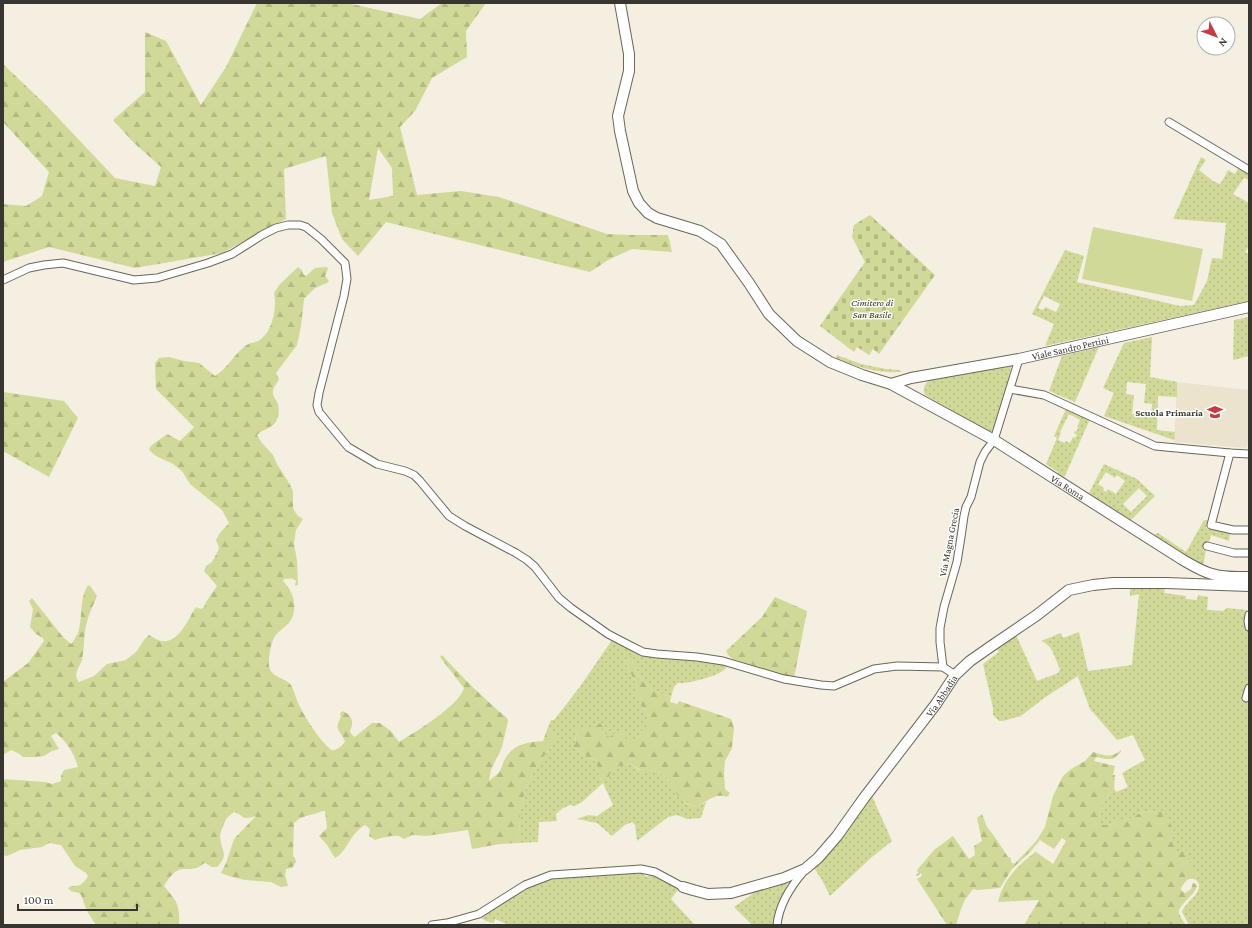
<svg xmlns="http://www.w3.org/2000/svg" width="1252" height="928" font-family="'Crimson Pro',serif">
<defs>
<pattern id="grass-dots" width="8" height="8" patternUnits="userSpaceOnUse"><rect width="8" height="8" fill="#d0d997"/><path d="M2 2h.1M6 6h.1" fill="none" stroke="#b3bb83" stroke-width="1.8" stroke-linecap="round"/></pattern>
<pattern id="forest-firs" width="22" height="20" patternUnits="userSpaceOnUse"><rect width="22" height="20" fill="#d0d997"/><path d="M5 1l3.5 6h-7zM16 11l3.5 6h-7z" fill="#b3bb83"/></pattern>
<pattern id="cemetery-stones" width="16" height="16" patternUnits="userSpaceOnUse"><rect width="16" height="16" fill="#d0d997"/><path d="M2 7V4a2 2 0 0 1 4 0v3zM10 15v-3a2 2 0 0 1 4 0v3z" fill="#b3bb83"/></pattern>
</defs>
<rect width="100%" height="100%" fill="#f5efe1"/>
<path fill="#ece3cf" d="M1177,382L1249,390V442L1246,448L1174,442Z"/>
<g fill="url(#grass-dots)" fill-rule="evenodd">
<path d="M1201,157L1206,160L1199,170L1213,181L1220,184L1224,178L1228,170L1235,174L1239,167L1249,173V180L1244,178L1233,194L1249,203V246L1245,252L1249,254V301L1045,346L1054,324L1032,314L1065,250L1084,256L1077,282L1180,306L1194,305L1207,281L1212,258L1222,259L1226,223L1173,219ZM1044,296L1060,304L1056,312L1045,307L1043,310L1038,308Z"/>
<path d="M1249,317V356L1233,360L1234,320Z"/>
<path d="M1152,337L1150,377L1177,382V397L1158,396L1157,430L1175,432L1174,440L1104,416L1114,393L1103,388L1124,343ZM1127,382L1146,384L1144,403L1152,404L1151,416L1132,414L1134,395L1126,394Z"/>
<path d="M1099,347L1075,402L1049,391L1062,356Z"/>
<path d="M837,355L861,364L886,369L899,370L902,372C875,373 860,368 836,358Z"/>
<path d="M1012,362L1007,385L993,434L925,395C922,388 925,384 930,379Z"/>
<path d="M1066,409L1090,419L1064,478L1057,474L1058,472L1046,464L1057,438L1054,436ZM1069,414L1080,420L1077,427H1078L1077,431H1075L1074,433L1077,435L1075,438L1073,437L1070,443L1066,441L1065,443L1058,440L1061,433L1060,432Z"/>
<path d="M1104,464L1137,479L1155,496L1131,520L1089,493ZM1106,472L1115,478L1117,475L1125,481L1116,494L1108,489L1106,492L1103,490L1104,488L1098,484ZM1139,488L1147,496L1131,512L1123,504Z"/>
<path d="M1204,520H1208L1206,528L1218,531L1230,533L1229,541L1211,535L1209,542H1206L1205,548L1206,550L1203,566L1196,564L1154,537L1155,534L1158,533L1186,552Z"/>
<path d="M1130,586L1165,588L1164,593L1186,596V599L1197,600L1198,595L1208,597L1207,610L1223,611L1227,608L1247,610L1249,619V925H1189L1182,912C1186,901 1200,896 1199,884L1196,880L1198,875L1195,871L1186,867L1184,849L1178,854L1169,836L1172,831L1167,819L1157,812L1151,811L1138,814L1133,818L1124,821H1117L1110,825L1097,826L1103,803L1114,788L1116,792L1128,787L1122,773L1145,760L1133,735L1117,740L1090,709L1078,677L1081,674L1044,698L1021,716L1003,721H999L993,715V708L983,664L999,652L996,648L1016,635L1037,681L1058,673L1060,669C1055,659 1053,645 1041,641L1061,633L1063,638L1079,632L1088,671L1132,665L1139,594L1130,596Z"/>
<path d="M612,640L638,653L656,657L728,665C726,668 724,670 721,672C713,677 688,684 678,683L674,687L671,697C665,695 658,693 653,690C646,686 634,669 632,661L628,659L625,662L636,684V695L643,708L648,714C648,720 641,736 635,740C633,741 631,741 628,742L625,738L611,737H610L603,733L602,730L590,731L586,728L577,732L575,740L576,742L575,748C582,752 586,759 595,760L601,781L608,779L612,767L615,766L631,764L639,770H654L661,773L673,785L677,795L686,803L695,807L706,802L701,818L687,819L677,815L668,817L637,841L635,825L632,822L625,825L612,836L597,823L577,819L588,815L597,816L613,805L603,783L582,802L574,806L570,805L563,808L556,814L557,821L539,822L538,842L518,843L521,810L525,790L537,765L553,745L555,735L548,727L551,720H554L579,688Z"/>
<path d="M871,794L892,841L872,857L830,896L822,880L814,868L824,859Z"/>
<path d="M642,871L643,874L647,877L652,874L677,887L678,890L671,899L695,925H509L495,919L494,923L486,921L481,918L482,916L468,921L428,925L459,921L546,877Z"/>
<path d="M780,883H786L787,885L776,909L773,925H752L734,907L755,892Z"/>
</g>
<g fill="url(#forest-firs)" fill-rule="evenodd">
<path d="M257,3H347L420,19L442,3H486L466,31L467,57L432,78L415,111L400,127L417,195L461,191L499,197L607,234L631,235H668L672,252L632,249L608,260L590,272L386,222L358,256L342,239L332,213L326,156L284,169L286,219L222,253L135,268L49,247L3,262V204L26,206L42,196L49,172L3,122V64L45,104L115,178L155,186L161,167L134,143L113,120L145,92V32L166,41L201,105L226,67ZM378,148L392,168L393,196L369,200Z"/>
<path d="M298,267L302,270L303,274L306,276L315,268L327,267L328,269L325,276L329,281L327,283L315,288L304,299L301,326L297,345L276,373L279,379C277,384 272,388 273,393C273,397 276,399 277,402C280,408 279,417 275,423C270,429 263,429 257,435L262,443L273,455L277,464L289,483L293,491V507L295,512L298,516L303,519L296,530L294,543L297,561L298,585L295,586L296,581C292,577 288,579 284,579L283,581C294,592 299,609 289,623C284,628 277,632 274,638C271,643 268,660 269,665C270,678 285,677 291,685C294,691 296,699 299,705C307,721 318,738 331,750C336,751 343,746 345,741C339,729 334,730 341,717L340,714L342,711C348,713 353,717 352,725C352,727 350,729 350,732L354,737L356,736L372,723H380L391,731L399,742C415,732 459,706 464,688L440,657L442,655C462,677 483,698 507,718L508,721L502,747L491,770L489,781C492,778 498,774 500,771C502,767 503,762 505,759C513,744 528,742 543,741L548,727L555,735L553,745L537,765L525,790L521,810L518,843L500,844L472,849L468,830L426,836L412,835L404,839C402,838 400,836 398,836C393,835 380,838 375,840L369,836L370,829L365,825C350,833 348,851 335,858L327,845L319,836L327,828L325,811H323C313,815 302,815 294,823L293,856L295,858L296,862L292,868L286,869L285,875L288,886L281,887L271,882L245,880L232,877L221,873L226,863L234,839L256,816C239,821 247,816 234,812C232,814 228,816 227,818C224,822 220,833 220,837C221,851 230,854 217,867H212L205,863C202,864 200,867 196,868C192,869 188,869 183,869C175,869 168,879 164,886C177,902 180,904 179,925H96L87,911L81,895L79,893L71,891L68,888C77,883 80,890 88,876L86,873L75,866L61,845L49,843L42,847L20,850L7,856L3,855V779L45,782L52,784L61,781V776L64,770L78,767C74,753 67,742 56,733L51,736L59,749L52,751L44,756L33,757H23L18,753L11,750L3,755V682L28,663L44,641L43,638L36,634L30,627L33,609L29,601L32,598L63,637L71,644C74,641 76,636 78,633C83,618 79,599 88,585L91,587L97,596C94,604 89,613 87,622C83,634 85,647 82,659C80,668 72,673 79,682L94,676L107,664L126,660L137,651L144,640L149,635C153,637 157,640 161,641C179,644 188,619 196,607L201,609L204,607L206,602L217,586L204,571L206,566L212,562L218,551L219,548L216,540L220,533L229,523L222,510L190,484L182,471L173,464L156,456L149,450C151,443 162,439 167,434L180,441L194,427L156,389L155,363L159,358L169,357L184,361L199,363L215,376C227,369 233,356 244,347C248,343 253,343 258,341C273,333 277,307 274,293L280,284Z"/>
<path d="M3,392L64,401L78,418L49,477L3,451Z"/>
<path d="M775,597L807,611L794,678L733,659L729,656L726,651L762,617Z"/>
<path d="M631,656L634,659L632,661C634,669 646,686 653,690C658,693 665,695 671,697L670,702L677,704L679,701L731,719L734,728L732,748L725,761L724,773L725,789L730,793L727,797C714,792 706,803 695,807L682,800L677,795L673,785L661,773L654,770L645,773L631,764L614,767L611,771L608,779L606,781H601L595,760L588,758L573,746L576,742L575,740L577,732L572,733L571,730L585,726L590,731L600,723L603,727L602,730L603,733L610,737L618,731L621,730L628,742C631,741 633,741 635,740C641,736 648,720 648,714L643,708L636,695V684L625,662Z"/>
<path d="M1121,750V752L1113,759H1106L1096,757L1094,761L1115,766L1113,775H1115L1114,788L1103,803L1098,825H1110L1117,821H1124L1133,818L1138,814L1151,811L1165,812L1173,829L1169,836L1178,853L1185,848L1192,860L1187,867L1194,869L1198,875L1196,880C1188,876 1185,882 1181,888V890L1185,893L1191,889L1193,883L1196,884L1197,886C1195,895 1178,905 1179,913C1180,917 1184,922 1186,925H1024L1039,900L998,902C1004,878 1017,867 1035,852L1037,851L1036,852L1053,864L1066,841L1062,838L1054,849L1040,840L1031,851L1012,869L1000,888L977,890L973,889L964,901V902L961,909L956,925H947L917,879L922,876L921,873L917,876L916,875L919,873L917,870L934,850L953,836L969,859L975,855L974,846L982,841L977,818L982,814L987,827L992,833L1008,857L1011,858V862L1014,864L1026,852L1037,840L1045,827L1053,796L1063,776L1071,769L1085,761L1093,752C1103,755 1112,759 1121,750Z"/>
</g>
<path fill="url(#cemetery-stones)" d="M870,215L935,275L879,354L873,349L869,355L857,347L854,352L820,326L865,262L852,237L854,225Z"/>
<path fill="#d0d997" d="M1093,227L1203,249L1192,301L1082,279Z"/>
<g fill="none" stroke-linecap="round" stroke-linejoin="round">
<defs>
<g id="street">
<path d="M1169,122L1249,170"/>
<path d="M3,280L29,268L44,265L63,263L134,280L157,278L208,263L232,254L262,235L276,228L288,225H300L306,227L321,239L345,263L347,279L344,296L319,393L317,405L319,412L348,447L377,464L405,471L414,475L420,481L449,516L465,526L516,553L527,560L535,567L559,598L571,608L608,634L631,646L643,652L657,654L697,657L723,661L784,679L821,685L834,686L874,669L897,666L943,667L955,675"/>
<path d="M1010,389L1044,395L1155,446L1230,453L1249,454"/>
<path d="M1230,453L1211,525L1233,530H1249"/>
<path d="M1207,546L1234,553H1249"/>
<path d="M1249,615L1248,621L1249,627"/>
<path d="M943,667L940,642V628L944,607L957,562L961,537L964,516L966,507L971,497L980,462L985,452L994,440L1019,359"/>
<path d="M1246,698L1249,688"/>
<path d="M432,925L447,923L479,914L525,885L551,875L641,869L655,872L683,887"/>
<path d="M777,925C779,905 791,886 804,871"/>
</g>
<g id="secondary">
<path id="s1" d="M620,3L629,54V71L618,116L620,131L633,191L639,203L648,213L657,218L700,231L721,244L749,283L769,314L797,341L830,362L862,375L891,384L994,440L1183,560C1192,565 1201,571 1212,574C1224,578 1237,577 1249,577"/>
<path id="s2" d="M891,384L911,378L1019,359L1249,307"/>
<path id="s3" d="M683,887L693,890L708,894L731,893L784,878L805,869L818,858L837,836L864,798L936,704L955,675L970,661L990,647L1037,615L1069,590L1093,585L1113,583H1166L1249,586"/>
</g>
</defs>
<use href="#street" stroke="#6b665a" stroke-width="9"/>
<use href="#secondary" stroke="#6b665a" stroke-width="12"/>
<use href="#street" stroke="#fff" stroke-width="7"/>
<use href="#secondary" stroke="#fff" stroke-width="10"/>
</g>
<defs>
<symbol id="school-bare" viewBox="-9 -9 18 18"><path d="M0-5L7-2L0 1L-7-2ZM-4 1L0 2.5L4 1V4Q0 6-4 4Z" fill="#c93a42" stroke="#fff" stroke-width="2.5" paint-order="stroke"/></symbol>
</defs>
<g fill-rule="evenodd">
<use href="#school-bare" x="1204" y="401" width="22" height="22"/>
</g>
<g text-anchor="middle" dominant-baseline="central" stroke-width="3" stroke-linejoin="round" paint-order="stroke">
<g font-size="10" font-style="italic" fill="#303409" stroke="#fff">
<text x="872" y="302">Cimitero di<tspan x="872" dy="12">San Basile</tspan></text>
</g>
<g font-size="10" fill="#393631" stroke="#fff">
<text stroke="none"><textPath href="#s2" startOffset="183">Viale Sandro Pertini</textPath></text>
<text stroke="none"><textPath href="#s1" startOffset="731">Via Roma</textPath></text>
<text transform="translate(949 542) rotate(-79)">Via Magna Grecia</text>
<text stroke="none"><textPath href="#s3" startOffset="348">Via Abbadia</textPath></text>
</g>
<g font-size="10" font-weight="bold" fill="#393631" stroke="#fff" text-anchor="end">
<text x="1203" y="412">Scuola Primaria</text>
</g>
</g>
<rect width="1252" height="928" fill="none" stroke="#393631" stroke-width="8"/>
<g transform="translate(1216 36) rotate(132)"><circle r="19" fill="#ffffff" stroke="#b0afad"/>
<path d="M0-3L7 15L0 10L-7 15Z" fill="#c93a42"/>
<text y="-6" font-size="11" font-weight="bold" text-anchor="middle" fill="#393631">N</text>
</g>
<path d="M18 904v6h119v-6" fill="none" stroke="#393631" stroke-width="2"/>
<text x="24" y="904" font-size="12" fill="#393631" stroke="#ffffff" stroke-width="3" paint-order="stroke">100 m</text>
</svg>
